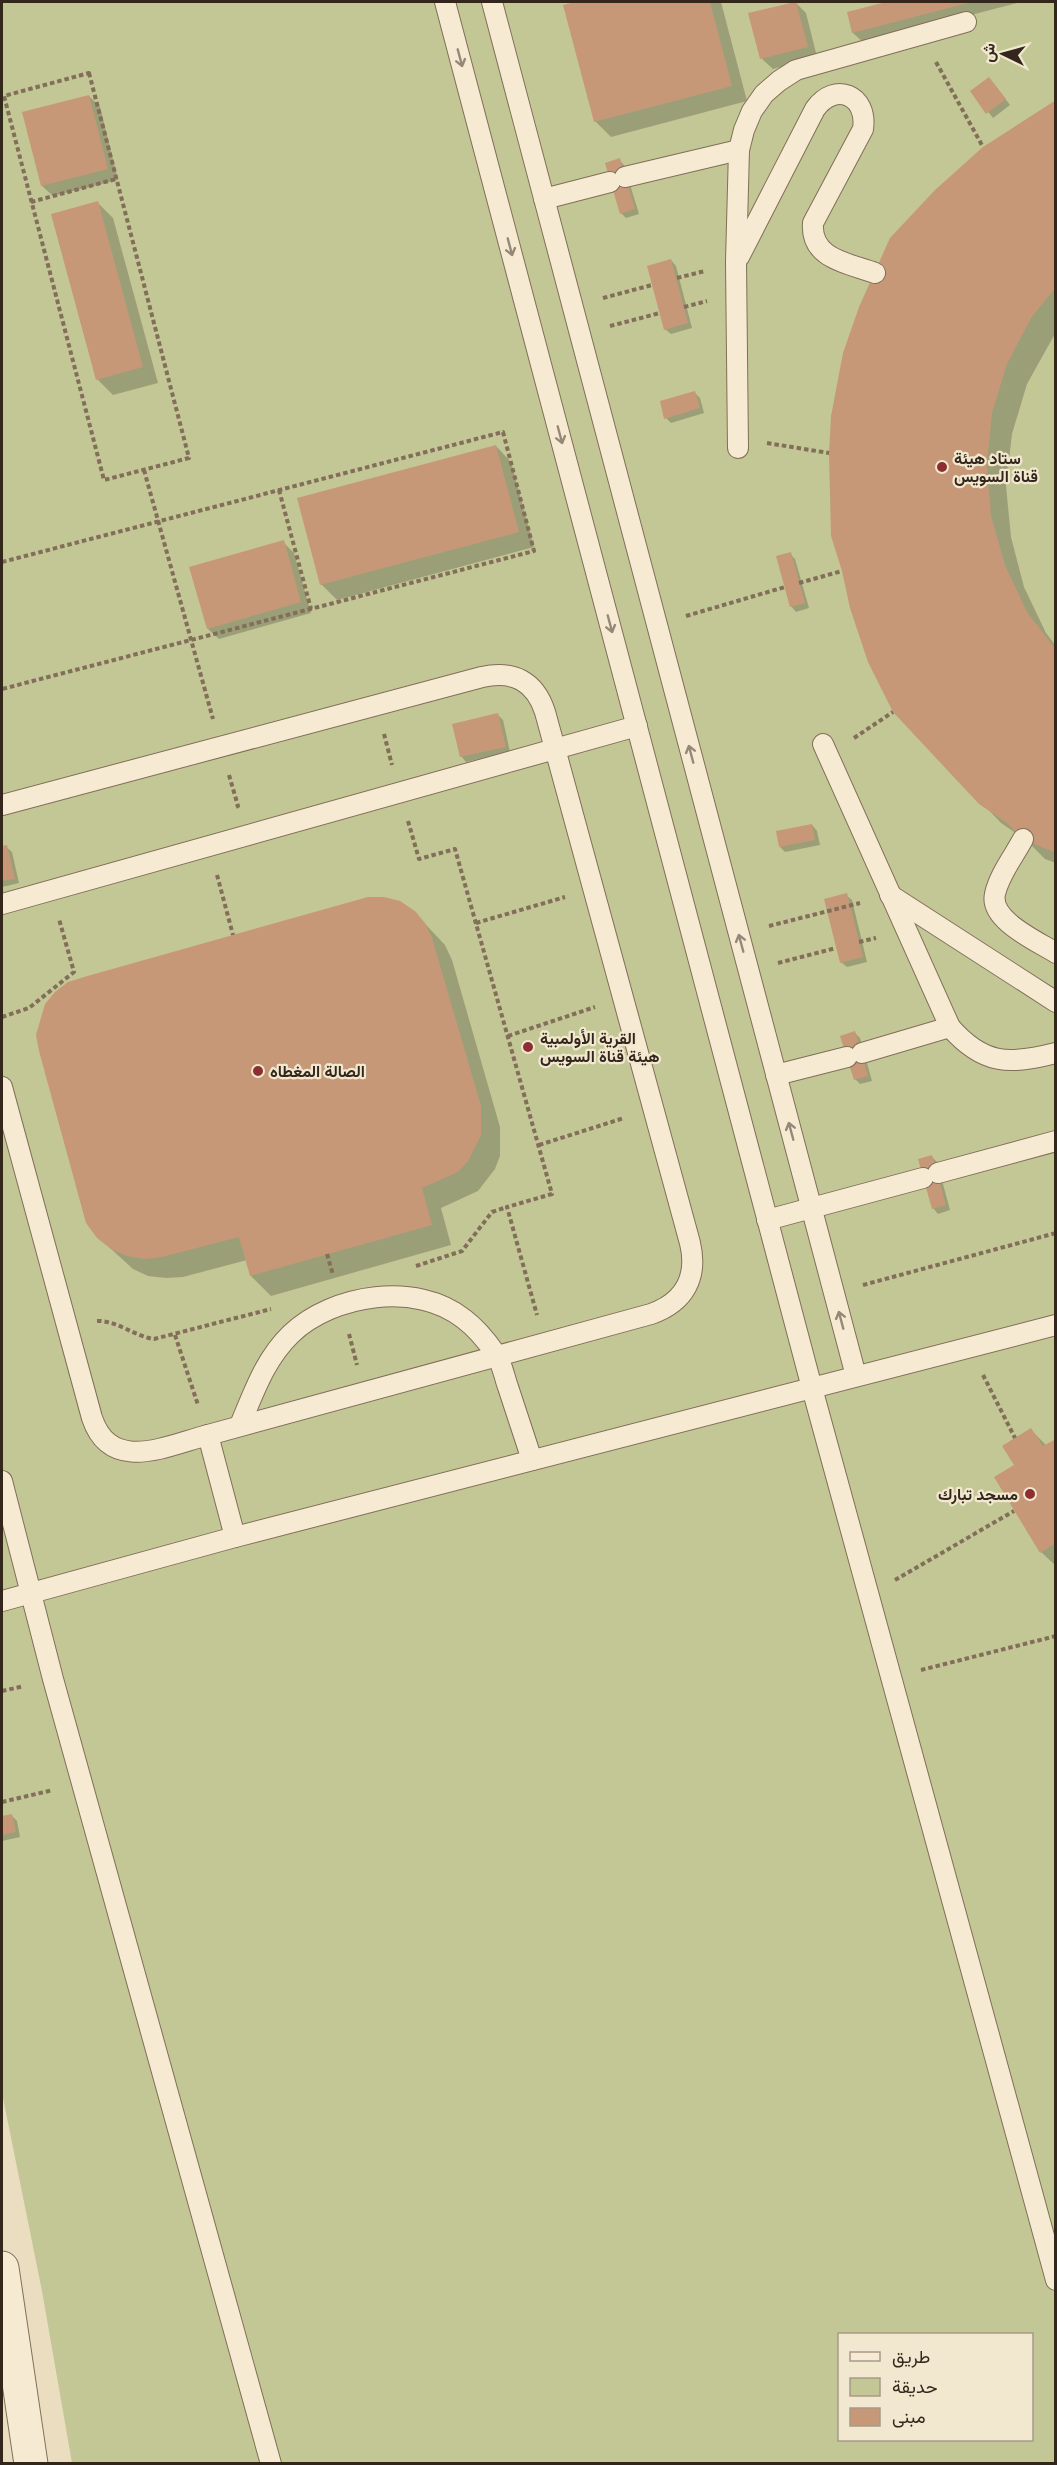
<svg xmlns="http://www.w3.org/2000/svg" width="1057" height="2465" font-family="'Noto Serif',Vazirmatn,serif">
<rect width="100%" height="100%" fill="#eaddc0"/>
<path fill="#c2c795" fill-rule="evenodd" d="M2,2H1055V2463H72L42,2291L2,2093ZM840,2334H1032V2440H840Z"/>
<g fill="#0003">
<path d="M581,2H721L747,101L611,137L595,121L565,6Z"/>
<path d="M795,2L806,13L817,57L773,69L762,59L750,14Z"/>
<path d="M892,2H1017V3L864,43L853,33L848,13Z"/>
<path d="M994,84L1010,105L993,118L972,91Z"/>
<path d="M89,96L100,107L118,180L53,196L42,186Z"/>
<path d="M1056,101V332L1027,384L1012,434L1006,486L1011,537L1024,587L1046,633L1056,646V863L1045,859L1027,841L1001,823L895,711Z"/>
<path d="M619,160L624,165L639,214L626,218L621,213Z"/>
<path d="M97,202L113,218L158,383L113,395L97,379Z"/>
<path d="M671,260L676,266L692,328L671,334L665,329Z"/>
<path d="M695,393L700,398L704,413L671,423L666,418Z"/>
<path d="M496,446L511,462L534,547L337,600L321,584Z"/>
<path d="M283,542L294,553L311,613L219,639L208,629L191,568Z"/>
<path d="M790,554L795,559L809,608L796,612L791,606Z"/>
<path d="M498,715L503,720L510,752L466,762L461,756Z"/>
<path d="M812,825L817,831L820,845L785,852L780,847Z"/>
<path d="M6,847L12,852L19,883L2,887V848Z"/>
<path d="M846,895L852,900L867,962L847,967L841,962Z"/>
<path d="M414,912L445,945L452,960L500,1127V1156L495,1169L478,1191L441,1208L451,1245L271,1296L251,1276L247,1260L183,1277L166,1278L148,1276L133,1269L98,1237L38,1035L46,1005Z"/>
<path d="M855,1033L860,1038L872,1081L860,1084L855,1079Z"/>
<path d="M932,1157L937,1162L950,1210L938,1214L933,1208Z"/>
<path d="M1031,1430L1047,1446L1056,1441V1566L1041,1552L1016,1465Z"/>
<path d="M12,1816L17,1821L20,1837L2,1841V1818Z"/>
</g>
<g fill="#c69878">
<path d="M575,2H710L732,86L594,122L563,5Z"/>
<path d="M796,2L808,47L760,59L748,13Z"/>
<path d="M886,2H972L852,33L847,12Z"/>
<path d="M989,77L1006,99L986,114L970,91Z"/>
<path d="M89,95L108,169L41,186L22,112Z"/>
<path d="M1056,100V287L1031,318L1007,364L992,413L987,465L991,516L1005,565L1027,612L1056,650V853L1023,839L1007,823L979,804L893,712L868,662L850,608L842,571L831,536L829,453L831,416L843,353L859,307L890,238L935,190L983,147Z"/>
<path d="M620,158L635,209L620,214L605,163Z"/>
<path d="M98,201L143,367L96,380L51,214Z"/>
<path d="M671,259L688,323L664,330L647,266Z"/>
<path d="M695,391L700,408L664,419L660,401Z"/>
<path d="M496,445L519,532L320,585L297,498Z"/>
<path d="M284,540L301,602L207,629L189,567Z"/>
<path d="M791,552L805,603L790,607L776,556Z"/>
<path d="M498,713L506,747L460,757L452,724Z"/>
<path d="M812,824L815,840L779,847L776,831Z"/>
<path d="M7,845L15,879L2,881V846Z"/>
<path d="M847,893L863,957L840,963L824,899Z"/>
<path d="M368,897H384L400,901L415,911L425,923L432,938L481,1106V1135L468,1161L458,1172L422,1188L432,1225L250,1276L239,1237L162,1257L145,1259L127,1256L111,1249L97,1238L86,1223L39,1051L36,1035L45,1004L55,992L68,982L84,977Z"/>
<path d="M855,1031L868,1076L854,1080L840,1036Z"/>
<path d="M932,1155L946,1205L932,1209L918,1159Z"/>
<path d="M1031,1428L1043,1446L1056,1439V1543L1040,1553L994,1477L1014,1465L1002,1446Z"/>
<path d="M12,1814L16,1832L2,1835V1816Z"/>
</g>
<g fill="none" stroke-linecap="round" stroke-linejoin="round">
<defs>
<g id="service">
<path d="M445,2L812,1388L1056,2280"/>
<path d="M492,2L856,1376"/>
<path d="M625,177L739,150"/>
<path d="M544,199L610,182"/>
<path d="M739,257L815,109C835,81 868,95 863,129L813,223C810,259 848,263 875,273"/>
<path d="M738,448L736,262L739,150L744,130L752,111L764,94L779,81L796,70L966,22"/>
<path d="M823,744L950,1027C983,1065 1009,1065 1056,1053"/>
<path d="M2,805L482,677C513,670 535,681 545,712L690,1243C698,1277 685,1302 651,1314L208,1435C166,1446 111,1474 92,1418L2,1087"/>
<path d="M1023,839C1014,856 999,875 995,894C989,920 1037,941 1056,953"/>
<path d="M890,895L1056,1002"/>
<path d="M2,904L637,726"/>
<path d="M862,1053L950,1027"/>
<path d="M776,1075L847,1057"/>
<path d="M938,1173L1056,1141"/>
<path d="M767,1220L923,1178"/>
<path d="M240,1425C254,1392 265,1359 291,1334C333,1294 417,1281 464,1319C476,1328 486,1340 495,1353C502,1362 504,1376 508,1387C516,1411 524,1436 532,1460"/>
<path d="M208,1435L235,1537"/>
<path d="M2,1481L53,1679L271,2464"/>
<path d="M2,1601L235,1537L1056,1325"/>
</g>
<path id="tertiary" d="M2,2268L31,2464"/>
</defs>
<use href="#service" stroke="#826e59" stroke-width="22"/>
<use href="#tertiary" stroke="#826e59" stroke-width="35"/>
<g stroke="#826e59" stroke-width="4" stroke-dasharray="4.5 3" stroke-linecap="butt">
<path d="M936,62L983,147"/>
<path d="M89,73L189,458L104,480L4,96Z"/>
<path d="M31,202L116,179"/>
<path d="M677,278L705,271"/>
<path d="M603,298L652,285"/>
<path d="M684,307L707,301"/>
<path d="M610,326L660,313"/>
<path d="M767,443L829,453"/>
<path d="M144,470L213,719"/>
<path d="M279,490L311,609"/>
<path d="M2,562L503,432L534,551L2,689"/>
<path d="M799,583L842,571"/>
<path d="M686,616L785,587"/>
<path d="M384,734L392,765"/>
<path d="M854,738L893,712"/>
<path d="M229,775L238,806L236,807"/>
<path d="M408,821L419,859L455,849L552,1194L507,1207L537,1315"/>
<path d="M217,875L233,935"/>
<path d="M476,923L565,897"/>
<path d="M769,926L860,903"/>
<path d="M859,942L876,938"/>
<path d="M778,963L836,948"/>
<path d="M2,1017L29,1008L74,972L59,919"/>
<path d="M508,1036L595,1007"/>
<path d="M539,1145L624,1118"/>
<path d="M327,1254L333,1275"/>
<path d="M416,1266L462,1251L492,1212L507,1207"/>
<path d="M863,1285L1056,1233"/>
<path d="M97,1321C116,1320 134,1336 154,1339L271,1309"/>
<path d="M349,1334L357,1365"/>
<path d="M175,1335L198,1405"/>
<path d="M983,1375L1015,1438"/>
<path d="M895,1580L1014,1511"/>
<path d="M921,1670L1056,1636"/>
<path d="M2,1691L24,1686"/>
<path d="M2,1802L53,1790"/>
</g>
<use href="#service" stroke="#f6ebd2" stroke-width="20"/>
<use href="#tertiary" stroke="#f6ebd2" stroke-width="33"/>
</g>
<defs><path id="oneway-shaft" d="M-6 0H5M1.5-3L5.5 0L1.5 3" fill="none" stroke-width="1.6" stroke-linecap="round" stroke-linejoin="round" transform="scale(1.5)"/></defs>
<g stroke="#948978">
<use href="#oneway-shaft" transform="translate(460 58) rotate(75)"/>
<use href="#oneway-shaft" transform="translate(510 247) rotate(75)"/>
<use href="#oneway-shaft" transform="translate(560 435) rotate(75)"/>
<use href="#oneway-shaft" transform="translate(610 624) rotate(75)"/>
<use href="#oneway-shaft" transform="translate(691 754) rotate(-105)"/>
<use href="#oneway-shaft" transform="translate(741 943) rotate(-105)"/>
<use href="#oneway-shaft" transform="translate(791 1131) rotate(-105)"/>
<use href="#oneway-shaft" transform="translate(841 1320) rotate(-105)"/>
</g>
<g fill="#8d2e30" stroke="#f2e8cf" stroke-width="2">
<circle cx="942" cy="467" r="6"/>
<circle cx="528" cy="1047" r="6"/>
<circle cx="258" cy="1071" r="6"/>
<circle cx="1030" cy="1494" r="6"/>
</g>
<g text-anchor="middle" dominant-baseline="central" stroke-width="4.5" stroke-linejoin="round" paint-order="stroke">
<g font-size="16" font-weight="bold" fill="#33271d" stroke="#f2e8cf" text-anchor="start">
<text x="954" y="458">ستاد هيئة<tspan x="954" dy="18">قناة السويس</tspan></text>
<text x="540" y="1038">القرية الأولمبية<tspan x="540" dy="18">هيئة قناة السويس</tspan></text>
<text x="270" y="1071">الصالة المغطاه</text>
<text x="1018" y="1494" text-anchor="end">مسجد تبارك</text>
</g>
</g>
<rect width="1057" height="2465" fill="none" stroke="#33271d" stroke-width="6"/>
<rect x="838" y="2333" width="195" height="108" fill="#f2e8cf" stroke="#a69b88" stroke-width="1.5"/>
<rect x="850" y="2352" width="30" height="9" fill="#f6ebd2" stroke="#a69b88" stroke-width="1.5"/>
<text x="892" y="2363" font-size="18" fill="#33271d">طريق</text>
<rect x="850" y="2378" width="30" height="18" fill="#c2c795" stroke="#a69b88" stroke-width="1.5"/>
<text x="892" y="2393" font-size="18" fill="#33271d">حديقة</text>
<rect x="850" y="2408" width="30" height="18" fill="#c69878" stroke="#a69b88" stroke-width="1.5"/>
<text x="892" y="2423" font-size="18" fill="#33271d">مبنى</text>
<g transform="translate(1003 54) rotate(275)" stroke="#f2e8cf" stroke-width="4.5" paint-order="stroke">
<path d="M0-4.5L10 22L0 15L-10 22Z" fill="#33271d"/>
<text y="-9" font-size="16" font-weight="bold" text-anchor="middle" fill="#33271d">ش</text>
</g>
</svg>
